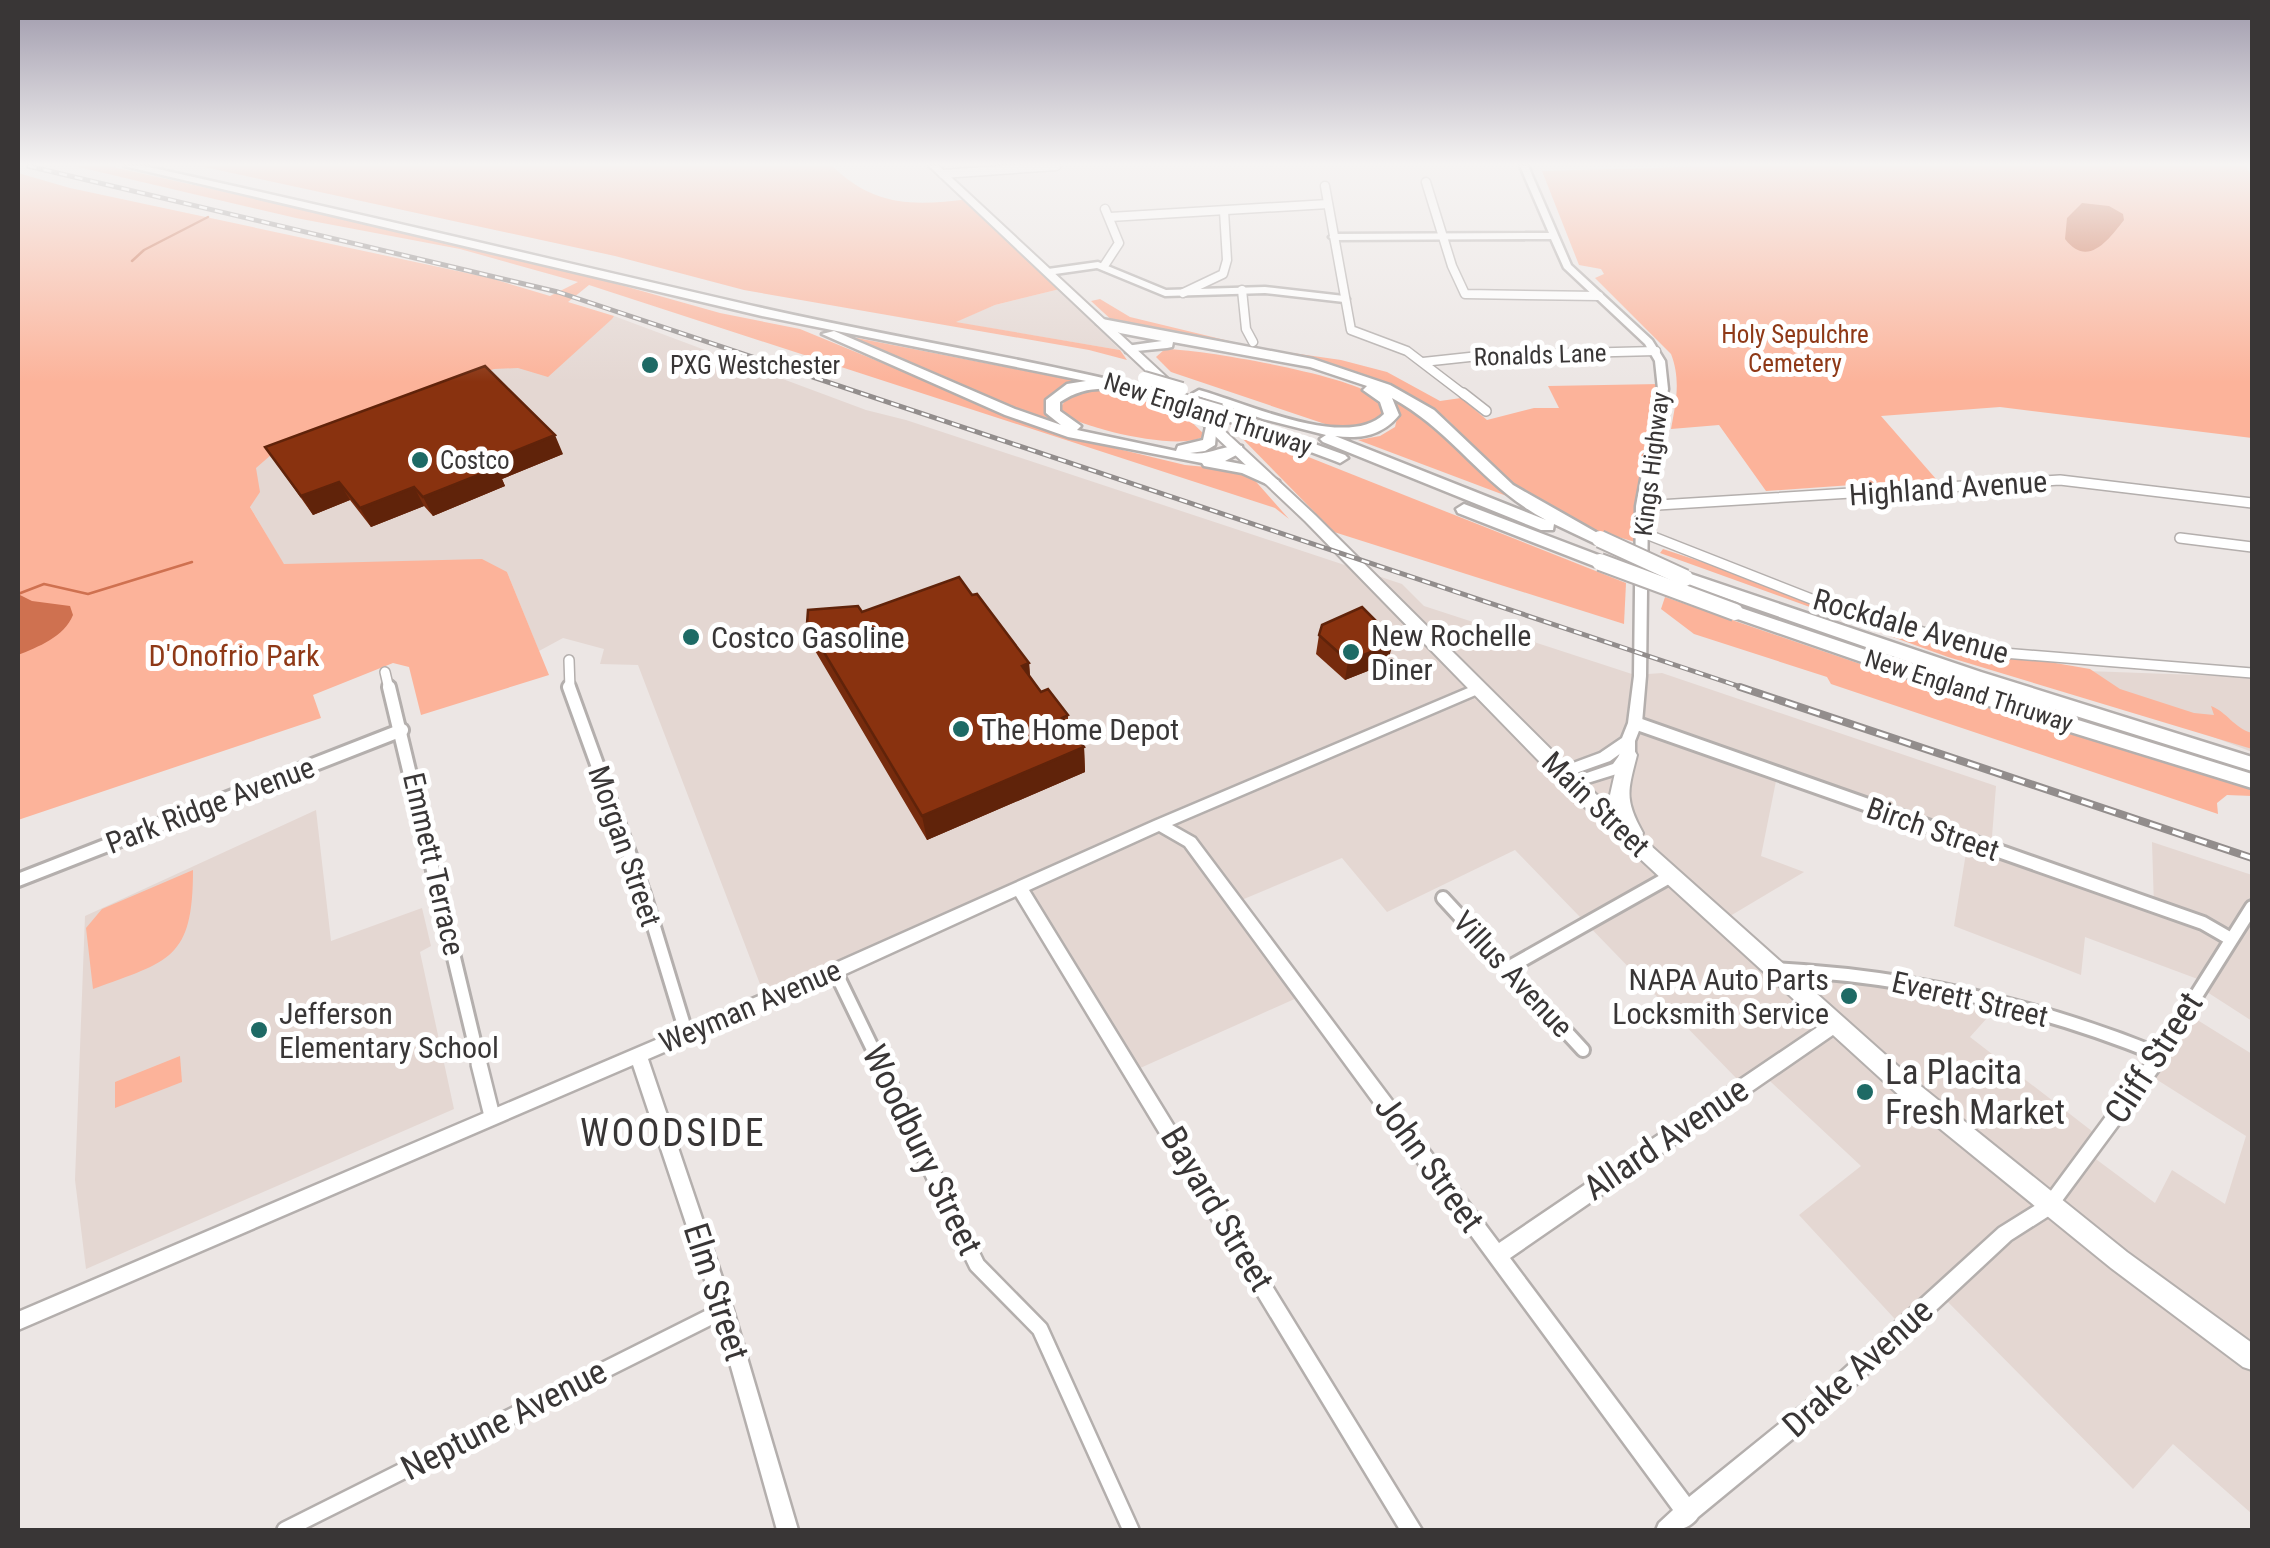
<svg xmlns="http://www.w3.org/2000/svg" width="2270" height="1548" font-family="'Roboto Condensed',sans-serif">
<rect width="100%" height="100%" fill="#ece6e4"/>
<g fill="#e4d7d2">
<path d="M1060,289L1120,350L954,322L995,305Z"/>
<path d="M614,316L866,410L906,420L1402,584L1424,606L1635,675L1662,673L1996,786L1991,849L2154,907L2152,842L2252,875V1021L2207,992L2211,984L2085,937L2081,975L1954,926L1967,847L1776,781L1761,856L1804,872L1720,922L1773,972L1923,988L1996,1008L1970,1037L2097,1135L2085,1151L2155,1203L2172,1170L2225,1204L2246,1136L2151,1076L2191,1016L2252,1054V1514L2173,1444L2133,1489L1943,1297L1905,1330L1799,1215L1861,1166L1756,1068L1738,1080L1515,850L1387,912L1342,858L1232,904L1299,997L1138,1069L1023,885L765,997L638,665L600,664L604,649L563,638L539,651L507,572L284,565L231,474L253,458L559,341Z"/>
<path d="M2087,671L2252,677V752L2095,691Z"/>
<path d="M316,810L331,941L422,908L431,946L420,952L454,1109L86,1269L75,1180L85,916Z"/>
</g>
<g fill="#fcb39a">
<path d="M74,166H108L379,226L585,275L720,313L800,329L1052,433L1185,465L1237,470L1251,476L1289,519L1275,508L589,285L568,302L614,316L612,319L548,377L518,368L494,369L279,448L256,468L260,492L250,507L284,564L482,559L507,572L549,675L421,715L409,667L393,663L313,695L321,718L18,820V173L70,188L490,278L550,296L578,282L460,249L296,218Z"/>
<path d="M200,166H832C875,207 913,206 969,199L1060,289L995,305L956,322L1120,350L1127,360L1089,350L744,290L615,256Z"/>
<path d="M1727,166H2246L2252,177V438L2000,407L1881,416L1936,479L1766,491L1719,425L1671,429C1676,402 1681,380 1671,354L1595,278L1604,274L1601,269L1579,265L1542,171Z"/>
<path d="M1100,299L1130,317L1258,348L1341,360L1387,372L1440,401L1461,398L1487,420L1534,408H1559L1548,386L1660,384L1635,542L1571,523L1519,493L1447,419L1410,394L1318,362L1116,324L1091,301Z"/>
<path d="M852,337L1077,381C1062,386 1049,391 1046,408L1053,419L1050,423Z"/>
<path d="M1165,349C1200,349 1350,375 1374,396C1378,399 1380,405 1382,409L1381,421L1368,429L1334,427L1171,372L1156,357Z"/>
<path d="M1095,389L1179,410L1205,435C1186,453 1085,429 1063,414L1061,407C1070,391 1078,390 1095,389Z"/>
<path d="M1387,394L1405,402L1512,498L1358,440L1380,436L1395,427L1399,410Z"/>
<path d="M1230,426L1626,583L1624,624L1334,532Z"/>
<path d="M1663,549L1955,646L2090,669L2120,689L2194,713L2214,715L2211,706C2227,712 2234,728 2252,733V749L1948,657L1660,553Z"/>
<path d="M1665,597L2021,719L2252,789V796L2227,795L2217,803L2218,814L1831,684L1827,677L1694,634L1661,609Z"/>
<path d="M193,870C193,959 170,961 93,989L86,928L102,909Z"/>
<path d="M180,1056L182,1082L115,1108V1082Z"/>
</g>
<g fill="#cf7150">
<path d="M2082,203L2109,206L2123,214L2124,220C2109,239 2088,269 2065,239L2067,218Z"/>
<path d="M18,594L32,601L70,606L73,615C64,637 38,647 18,655Z"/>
</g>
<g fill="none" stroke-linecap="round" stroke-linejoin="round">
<g stroke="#cf7150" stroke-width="2.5">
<path d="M132,261L144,250L208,217"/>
<path d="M18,594L44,584L88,594L192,562"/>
</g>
<defs>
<g id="minor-far3">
<path d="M943,174L1056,166"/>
<path d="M1426,182L1452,266L1465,294L1599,296"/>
<path d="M1325,186L1351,330L1407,351L1466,396"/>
<path d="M1110,217L1328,204"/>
<path d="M1104,266L1119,243L1105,209"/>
<path d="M1242,290L1246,329L1253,342"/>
<path d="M1183,293L1223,274L1227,260L1224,211"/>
<path d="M1423,362L1488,355L1656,351"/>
</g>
<g id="minor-far2">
<path d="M1463,393L1486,411"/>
<path d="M1642,506L2060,480L2252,503"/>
<path d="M1641,532L1814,600L1991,652L2252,673"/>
<path d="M2180,538L2252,547"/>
<path d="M569,660L570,689"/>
<path d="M385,672L389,689"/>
</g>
<g id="minor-far1">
<path d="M389,687L480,1066"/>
<path d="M569,687L644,894L686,1032"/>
<path d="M1635,723L2203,923L2229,938"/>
<path d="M18,880L402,730"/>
<path d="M1443,898L1583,1050"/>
<path d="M1508,968L1671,876"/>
<path d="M1775,969C1909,976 2035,1004 2160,1055"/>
<path d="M835,971L881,1066"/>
<path d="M2152,1066L2252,907"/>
</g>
<g id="minor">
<path d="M479,1064L492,1116"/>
<path d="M880,1064L977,1265L1040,1329L1131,1530"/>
<path d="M2049,1206L2154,1064"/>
<path d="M285,1530L724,1310"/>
</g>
<g id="tertiary">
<path d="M1520,166H1528L1571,265L1652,340L1665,361L1668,389L1648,506L1646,676L1642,723L1635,741V755L1623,772L1581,785L1560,780L1558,776L1565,766L1600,753L1622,738L1628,723L1634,676L1636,506L1658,389L1655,361L1645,344L1564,268L1551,239L1333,240L1329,237L1333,234L1549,233ZM1621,753L1613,764L1581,775L1576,773L1610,761Z"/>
<path d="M1098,262L1166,290L1265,287L1344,296L1349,299L1344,302L1265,293L1165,296L1097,268L1048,275L1044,272L1048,269Z"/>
<path d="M1480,683L1486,688L1485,691L1172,825L1195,838L1499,1243L1831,1018L1837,1016L1843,1018L1845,1023L1843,1028L1510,1258L1689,1497L1820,1391L1999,1228L2049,1197L2055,1200L2058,1206L2055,1212L2011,1240L1834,1405L1698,1517C1688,1532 1673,1530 1656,1530L1659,1523L1673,1510L1185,846L1159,831L1029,890L1422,1530H1400L1016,896L841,976L648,1059L733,1310L798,1530H777L715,1310L633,1065L18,1330V1312L829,966L1154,821Z"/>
</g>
<path id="primary" d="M929,166H939L1315,515L1614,812L1610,795L1619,755L1622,750H1634L1637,755C1628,791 1624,799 1643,833L1641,837L1917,1083L2127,1252L2252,1343V1370L2243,1367L2111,1268L1901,1097L1664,881L1575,798L1305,521Z"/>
<g id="motorway">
<path d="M124,166H144C349,211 553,260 758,307C894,338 1032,359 1167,393L1169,396L1162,400C1125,391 1094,379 1060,402V411L1081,426L1077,430L1176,451L1178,446L1203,440L1207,422H1217L1215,445L1205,451L1190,453C1210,456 1225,444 1242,446V452L1225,461L1252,466L1279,481L1271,486L1242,473L1204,466L1202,463L1068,437L1005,415L822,334L834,331L1015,409L1061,425L1046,413V400L1067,384L1086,381L762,316Z"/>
<path d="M1097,318L1313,359L1390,385L1434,410L1513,485L1608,539L1600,544L1594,543L1554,524L1553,530H1541L1323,442L1320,439L1326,435L1263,419L1192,394L1199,390C1244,402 1347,451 1384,414L1380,402L1363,390L1367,386L1310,367L1173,342L1172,347L1167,348L1126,352V346L1162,341L1120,333L1097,324ZM1392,398C1453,431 1482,486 1546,520L1335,436C1361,439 1382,436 1399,415Z"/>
<path d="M1227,412L1345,455L1348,458L1340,463L1335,461L1222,419V413Z"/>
<path d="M1464,504L1606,558L1609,562L1606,566H1594L1458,513L1456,509Z"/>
<path d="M1685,572L1981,672L2252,757V771L1967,682L1679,582L1676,578L1679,574Z"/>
<path d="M1735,606L2026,704L2252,774V788L2012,714L1729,616L1726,612Z"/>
</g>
</defs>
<use href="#minor-far3" stroke="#b4afad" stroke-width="11"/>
<use href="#minor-far2" stroke="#b4afad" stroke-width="12"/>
<use href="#minor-far1" stroke="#b4afad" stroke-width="18"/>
<use href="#minor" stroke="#b4afad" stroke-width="20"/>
<use href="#tertiary" stroke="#b4afad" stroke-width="5"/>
<use href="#primary" stroke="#b4afad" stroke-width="4"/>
<use href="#motorway" stroke="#b4afad" stroke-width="5"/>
<use href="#minor-far3" stroke="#fff" stroke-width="8"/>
<use href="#minor-far2" stroke="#fff" stroke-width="9"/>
<use href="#minor-far1" stroke="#fff" stroke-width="12"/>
<use href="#minor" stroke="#fff" stroke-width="15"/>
<use href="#tertiary" fill="#fff" fill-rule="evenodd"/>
<use href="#primary" fill="#fff" fill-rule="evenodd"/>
<use href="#motorway" fill="#fff" fill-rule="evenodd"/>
<defs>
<path id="rail-far1" d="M28,166L558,292L1747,689"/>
<path id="rail" d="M1740,687L2252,858"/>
</defs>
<use href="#rail-far1" stroke="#928d8c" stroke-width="5"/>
<use href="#rail" stroke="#928d8c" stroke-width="8"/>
<use href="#rail-far1" stroke="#fff" stroke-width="2.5" stroke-dasharray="8" stroke-linecap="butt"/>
<use href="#rail" stroke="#fff" stroke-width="4" stroke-dasharray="12" stroke-linecap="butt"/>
<defs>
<path id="motorway-bridge-far1" d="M1144,378L1182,389"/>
<g id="motorway-bridge">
<path d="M1162,396L1220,413"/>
<path d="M1600,539L1685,578"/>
<path d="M1600,562L1735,612"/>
</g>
</defs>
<use href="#motorway-bridge-far1" stroke="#b4afad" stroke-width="16" stroke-linecap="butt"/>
<use href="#motorway-bridge" stroke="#b4afad" stroke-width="20" stroke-linecap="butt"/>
<use href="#motorway-bridge-far1" stroke="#fff" stroke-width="12"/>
<use href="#motorway-bridge" stroke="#fff" stroke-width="16"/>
</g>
<g fill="#762b0d">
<path d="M265,447L563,454L502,479L505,486L433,516L424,506L371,527L350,500L313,515Z"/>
<path d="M972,595L1029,663L1030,677L1041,692L1068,715V726L1084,747L1085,772L927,840L814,649L807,624L862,612Z"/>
<path d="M1319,635L1392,644L1388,663L1345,680L1316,654Z"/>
</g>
<g fill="#60230a">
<path d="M555,435L563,454L502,479L505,486L433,516L423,497L490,461Z"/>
<path d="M339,482L350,500L313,515L301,496Z"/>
<path d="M414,487L424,506L371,527L360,508Z"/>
<path d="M1392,644L1388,663L1345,680L1348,661Z"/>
<path d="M1029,663L1031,688L1022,666Z"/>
<path d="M1084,747L1085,772L927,840L922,816Z"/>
</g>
<g fill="#89320f" stroke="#60230a" stroke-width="2.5">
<path d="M485,366L555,435L490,461L496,468L423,497L414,487L360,508L339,482L301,496L265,447Z"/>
<path d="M959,577L972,595L977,594L1029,663L1022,666L1041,692L1048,689L1068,715L1062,718L1084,747L922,816L807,624L808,610L858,606L862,612Z"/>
<path d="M1362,607L1392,637V644L1348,661L1319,635L1322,625Z"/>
</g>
<linearGradient id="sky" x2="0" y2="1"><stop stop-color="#9e99ab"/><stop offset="0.43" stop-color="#f6f4f3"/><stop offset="1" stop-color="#f6f4f3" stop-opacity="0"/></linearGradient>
<rect width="2270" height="382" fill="url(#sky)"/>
<g fill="#1e6a65" stroke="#fff" stroke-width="4">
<circle cx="650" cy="365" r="10"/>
<circle cx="420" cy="460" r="10"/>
<circle cx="691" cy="637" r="10"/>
<circle cx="1351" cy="652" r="10"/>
<circle cx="961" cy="729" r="10"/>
<circle cx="1849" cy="996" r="10"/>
<circle cx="259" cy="1030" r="10"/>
<circle cx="1865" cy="1092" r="10"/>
</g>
<g text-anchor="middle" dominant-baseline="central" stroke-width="10" stroke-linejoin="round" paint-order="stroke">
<g font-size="25" fill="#8f3917" stroke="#fff">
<text x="1795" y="334">Holy Sepulchre<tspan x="1795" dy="29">Cemetery</tspan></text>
</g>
<g font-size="25" fill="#393636" stroke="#fff">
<text transform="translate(1540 355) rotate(-2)">Ronalds Lane</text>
<text transform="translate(1208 414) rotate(18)">New England Thruway</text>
<text transform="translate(1652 464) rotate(-83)">Kings Highway</text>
<text transform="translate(1969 691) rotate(18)">New England Thruway</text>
</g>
<g font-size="25" fill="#393636" stroke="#fff" text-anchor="start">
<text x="670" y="365">PXG Westchester</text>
<text x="440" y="460">Costco</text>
</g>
<g font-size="30" fill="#393636" stroke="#fff">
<text transform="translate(1948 488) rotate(-4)">Highland Avenue</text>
<text transform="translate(1911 626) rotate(16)">Rockdale Avenue</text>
<text transform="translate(1596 804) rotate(44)">Main Street</text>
<text transform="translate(210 805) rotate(-21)">Park Ridge Avenue</text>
<text transform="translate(1933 829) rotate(19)">Birch Street</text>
<text transform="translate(625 846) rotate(71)">Morgan Street</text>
<text transform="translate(434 864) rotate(77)">Emmett Terrace</text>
<text transform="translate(1513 974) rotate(47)">Villus Avenue</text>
<text transform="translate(1970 999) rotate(13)">Everett Street</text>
<text transform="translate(750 1006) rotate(-23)">Weyman Avenue</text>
</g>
<g font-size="30" fill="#393636" stroke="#fff" text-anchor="start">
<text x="1371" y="635">New Rochelle<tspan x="1371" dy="34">Diner</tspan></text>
<text x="711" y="637">Costco Gasoline</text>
<text x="981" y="729">The Home Depot</text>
<text x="1829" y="979" text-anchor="end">NAPA Auto Parts<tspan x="1829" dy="34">Locksmith Service</tspan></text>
<text x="279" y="1013">Jefferson<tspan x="279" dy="34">Elementary School</tspan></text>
</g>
<g font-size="30" fill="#8f3917" stroke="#fff">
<text x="234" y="655">D'Onofrio Park</text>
</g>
<g font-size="35" fill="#393636" stroke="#fff">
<text transform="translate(2154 1058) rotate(-57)">Cliff Street</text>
<text transform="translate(1666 1139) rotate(-34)">Allard Avenue</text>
<text transform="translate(922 1150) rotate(64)">Woodbury Street</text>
<text transform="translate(1429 1164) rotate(54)">John Street</text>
<text transform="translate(1217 1209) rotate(59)">Bayard Street</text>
<text transform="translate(716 1292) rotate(72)">Elm Street</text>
<text transform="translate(1858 1368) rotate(-42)">Drake Avenue</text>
<text transform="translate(504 1420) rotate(-27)">Neptune Avenue</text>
</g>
<g font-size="35" fill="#393636" stroke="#fff" text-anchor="start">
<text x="1885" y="1072">La Placita<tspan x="1885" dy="40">Fresh Market</tspan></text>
</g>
<g font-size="38" letter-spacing="2.5" fill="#393636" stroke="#fff">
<text x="673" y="1133">WOODSIDE</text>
</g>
</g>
<rect width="2270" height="1548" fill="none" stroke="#393636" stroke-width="40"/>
</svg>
